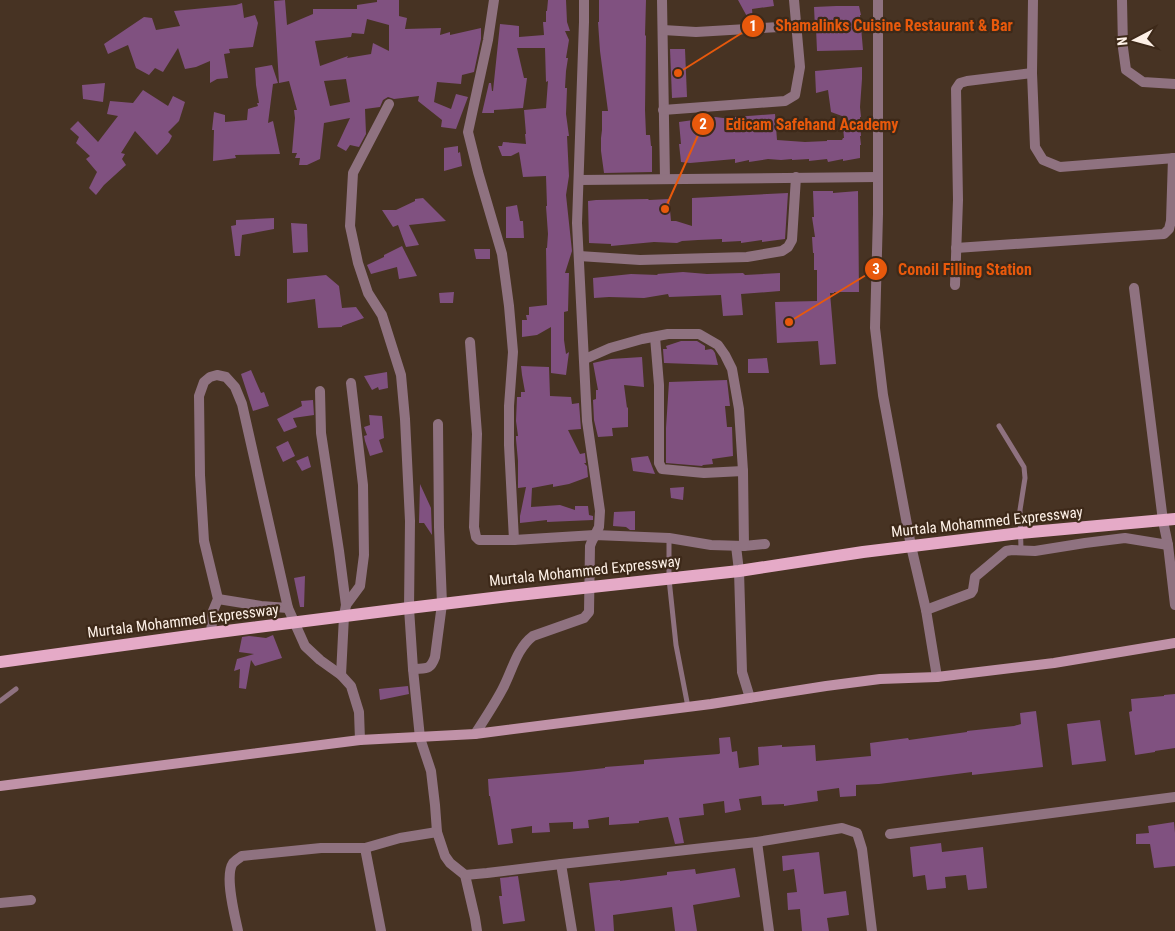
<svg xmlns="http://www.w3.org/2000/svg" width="1175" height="931" font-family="'Roboto Condensed',sans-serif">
<rect width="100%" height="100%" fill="#473323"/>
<g fill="#805180" fill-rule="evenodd">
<path d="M285,0L287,25L313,14V9H357V5L377,2V0H399V16L407,18L405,29L441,28L440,35L450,32V35L481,28V39L474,72L462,75L461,84L437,82L434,102L451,109L456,94L468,97L456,129L441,127L442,120L418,101L419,96L394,99L388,97L383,100L380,107L365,109L366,134L359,147L350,145L346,151L337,146L350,118L324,123L320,159L307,165H299L300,158H295L297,153H292L295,118L294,110H297L289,81L279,83L274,1ZM367,19L389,25V51L373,43L371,54L347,58L348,56L320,66L315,41L351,37L352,33L364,34ZM346,79L350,102L330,106L324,81Z"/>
<path d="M548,0H566L567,22L570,31H565L569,40L566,58H568L566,71L565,88H567L566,114L569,136H567L569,176L566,195L572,251L565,273H569L568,311L564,312V340L566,354L569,352L566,375L551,373V327L537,335L522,337V320H527L526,315H529V307L547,305L546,248H547L548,234L546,206H547L546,176L523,177L519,152L511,156H502L498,146H502L503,142L526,144L525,134H526L524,110L546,108L548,81L546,82L545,48H517L524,78H527L523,108L494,110V113H482L489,83H491L492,91H493L500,24L519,26V37L544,35L543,22H546V11H547Z"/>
<path d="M599,0H646L645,35L646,36L645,110L646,135H650L651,146H652V172L604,173L601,151V138L602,130V111H608L600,51L598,22H599Z"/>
<path d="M738,0H773L774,6L752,9L753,22H750Z"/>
<path d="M242,3L244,18L255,15L258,23L253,47L229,49L230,53L224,54L228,78L217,79L210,83V61L196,67L185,69L178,48L163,72L155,68L149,75L136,68L128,45L108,54L104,44L144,17L152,18L156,30L180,26L174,11L236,5Z"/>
<path d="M836,6H859L861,15H860L863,50L817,51L816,28H815L814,7Z"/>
<path d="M670,49H685L687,97L672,98Z"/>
<path d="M272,65L278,83L273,84L268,123L273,121L280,154L235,155L236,158L213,161L214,130H212L214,112L225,115V122L247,120L248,109L258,106L257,103H259L256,85L255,68Z"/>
<path d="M862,67V79L860,107L861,117H860L861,136H860L861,145H860V158L843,161V159L828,162L827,159L809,161V159L792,160V159L781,160L768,159L749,162V160L735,163V159L690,163L681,162L679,144H681L679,122L715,117L723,118L775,114L777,140L805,142L827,141V140H842L843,138H844L842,116L831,112L828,90L816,93L815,71Z"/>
<path d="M105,83L103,102L83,99L82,85Z"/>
<path d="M143,90L168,106L173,96L185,102L179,121L168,132L172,136L169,142L157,155L135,131L121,153L125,154L122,159L126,165L104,185L96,195L89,188L97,172L86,159L90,156L76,143L79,137L70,129L78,121L98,142L118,116L107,114L110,101L133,103Z"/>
<path d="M458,146V153L460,152L462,166L444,171V148Z"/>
<path d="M813,191H833V193L858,191L859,292H834V293H830L836,364L820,365L818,341L777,343L775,302L817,301V270H814V253H813L812,237H815L812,217H814Z"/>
<path d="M788,193L785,239L762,242V240L741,243V241L722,242V239L698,240L682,241L677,243L654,242L611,246V244L589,243L588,201L596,200L648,199L649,200L669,199L671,221H676L692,226V198Z"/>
<path d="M423,198L446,221L409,225L419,245L406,247L398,225L393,227L382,210H396L415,201V199Z"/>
<path d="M517,205L520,221H523L524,238H506V207Z"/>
<path d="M274,218V229L242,235L240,256H235L231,226L236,225V220Z"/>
<path d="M291,223L307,224L308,252L293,253Z"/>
<path d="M402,246L417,276L399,279L397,267L371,274L367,265L384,257V255Z"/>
<path d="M474,249H490V259H476Z"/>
<path d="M683,272L707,274L743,273L745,275L780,273V291L741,294L743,315L723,316L721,295L669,297L668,294L644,298L609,297L594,298L593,278L631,274L658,275L657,274Z"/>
<path d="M326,275L339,286L342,308L356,307L364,318L342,326V327L318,328L315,299L287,303V279Z"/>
<path d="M454,292L453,303H440L439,293Z"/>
<path d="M681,341H697L705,346V350L711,349L713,350L715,353L718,365L664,363L663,349H667L666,346Z"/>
<path d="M642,357L644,387L624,385L627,408L628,407V427L612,428L613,436L598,437L594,420L593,400L596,399V390H598L593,363L611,359Z"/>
<path d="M767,358L769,373H748V359Z"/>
<path d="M521,366L549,367L550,396L571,397L572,404L579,403L581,429L568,430L580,454L585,453L586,463H584L587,466L588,477L569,484L553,487V484L532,488L531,507L560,505L575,510V506H588L589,515L593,516V520L547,522V520L520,523V516L526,487L518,488V461L516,439V436H518L516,421L517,397H521V392H525L522,375Z"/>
<path d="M251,370L261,393L264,392L269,406L253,411L241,374Z"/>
<path d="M387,372L388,388L379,390L378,387L372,390L364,376Z"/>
<path d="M727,380L730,406H725L727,427H732L733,456L712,459L713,464L703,465L702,466L666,463V428L669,382Z"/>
<path d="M313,400L314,415L293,418L297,427L284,432L277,419L302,406L301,401Z"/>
<path d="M369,415L382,416L384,438L379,440L383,452L370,456L365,441L364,436L367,435L364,427L370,425Z"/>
<path d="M288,441L295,456L283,462L276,447Z"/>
<path d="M308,456L311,467L302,471L296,461Z"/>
<path d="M648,456L655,474L633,471L631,458Z"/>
<path d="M420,484L431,508L432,535L424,523H419Z"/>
<path d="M684,487L683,500L671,498L670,488Z"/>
<path d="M635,511V530H630L626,527L613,526L614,512Z"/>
<path d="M305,576L304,607H300L294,578Z"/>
<path d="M273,635L282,658L255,666L251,660L246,689L239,688L240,669L234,671L237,659L254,654L239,652L242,637L249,636L266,638Z"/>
<path d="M408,686L409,694L380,700L379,689Z"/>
<path d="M1175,694V748L1155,751V752L1135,755L1129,712L1132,711L1131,699L1164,696V695Z"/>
<path d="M1036,711L1043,767L972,775V772L879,784L856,785V796L840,797L839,788L817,791L818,801L784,806V804L762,805L761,796L739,799L741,810L725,813L724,801L703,804L704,815L679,818L684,843L675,844L668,817L639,821V823L609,825V817L588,820L589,828L573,829V822L549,823L550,832L532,833V826L511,829L513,843L498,845L490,796H489L488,779L569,772L605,768V767L644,764V760L719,754L720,753L719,738L730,737L732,752L737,751L739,768L759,765L758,747L782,745V747L815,745L816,761L871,756L870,743L908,738L909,740L967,732V731L1014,726L1021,724L1020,713Z"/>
<path d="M1100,720L1106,761L1072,765L1067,724Z"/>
<path d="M1174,822L1175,833V866L1154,868L1150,844H1136V834L1149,833L1148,826Z"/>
<path d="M941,843L942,852L983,847L987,888L968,890L966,875L945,877L946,888L927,890L925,875L913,877L910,847Z"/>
<path d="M819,852L824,894L846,891L849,915L827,918L829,931H802L800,909L788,910L787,893L797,892L794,869L783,871L782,856Z"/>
<path d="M735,868L740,897L693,905L697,931H675L672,907L613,915L614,931H595L589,883L620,880V881L667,875V872L695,869L696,874Z"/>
<path d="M518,876L525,921L503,924L499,896H502L500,878Z"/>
</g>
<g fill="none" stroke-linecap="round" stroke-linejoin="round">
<g stroke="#8f7280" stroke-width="5">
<path d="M999,426L1024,467L1025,478L1020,510L1021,550"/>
<path d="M669,538V579L676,645L688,707"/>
<path d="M0,701L16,689"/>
</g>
<g stroke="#8f7280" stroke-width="10">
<path d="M494,0L488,40L468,132L478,172L502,254L509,306L513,352L509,406V445L514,540"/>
<path d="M662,0L665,179"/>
<path d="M878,0V214L875,328L883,395L911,546L926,610L937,677"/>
<path d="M1033,0L1032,73L1035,147L1043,160L1060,167L1175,158"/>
<path d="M1122,0L1123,48L1126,70L1143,82L1175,84"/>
<path d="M663,30L696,32L796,26"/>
<path d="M389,104L353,173L350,226L358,263L368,293L382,315L401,375L405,419L410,521L409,608L413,669L420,738L431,771L435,805L437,832L445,856L450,863L465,875L475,918L477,931"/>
<path d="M663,110L785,101L795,95L800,67L794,0"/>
<path d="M579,180L878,177"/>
<path d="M956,248L1164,234L1169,229L1171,221L1173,158"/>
<path d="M579,256L640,260L747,257L782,251L788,247L792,240L796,177"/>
<path d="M955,285L958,200L956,89L960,83L967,81L1032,73"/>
<path d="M1134,288L1163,521L1168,545L1175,605"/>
<path d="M655,337L659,385V463L662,469L704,473L743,471"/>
<path d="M470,342L477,434L474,527L476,537L479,540H514L595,535L669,538L711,545L744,546L765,544"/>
<path d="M585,359L610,348L642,339L668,334H699L718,345L725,355L732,369L739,409L743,471L744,546"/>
<path d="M320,391L321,433L339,551L346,605L344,616L341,675"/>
<path d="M736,546L739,571L742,672L750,698"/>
<path d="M218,599L261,606L288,608"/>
<path d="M346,605L360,586L364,555L363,485L351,383"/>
<path d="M926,610L971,593L973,590L975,577L1006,551L1012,550L1035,551L1085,543L1125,538L1168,545"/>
<path d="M211,633L213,611L218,599L204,541L200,475L199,396L204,382L210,377L217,375L226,377L235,387L242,404L288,608L305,646L320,660L341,675L351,686L359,712L360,740"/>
<path d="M413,669C426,668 430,671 435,657L442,604L439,527L438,424"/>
<path d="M475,734C484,720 494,705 502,690C512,672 516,649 533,636L584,618L589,612L590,546L592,541L599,527L600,511L587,421L577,223L584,22V0"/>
<path d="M890,834L1175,797"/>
<path d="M757,842L769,931"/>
<path d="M561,864L572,931"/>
<path d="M465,875L487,873L561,864L757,842L842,828L857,833L862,849L872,931"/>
<path d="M0,903L31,900"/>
<path d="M238,931C235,916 224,876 233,863C235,861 239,858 242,856L321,848H365"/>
<path d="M381,931L365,848L400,838L437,832"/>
</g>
<path stroke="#c092a8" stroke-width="10" d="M0,786L360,740L475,734L711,704L826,686L880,679L937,677L1054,663L1175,643"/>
<path stroke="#e5aac7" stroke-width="12" d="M0,662L211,633L409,608L509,596L739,571L863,552L1020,533L1175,519"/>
</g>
<g text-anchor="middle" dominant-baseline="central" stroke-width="4.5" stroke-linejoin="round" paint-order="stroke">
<g font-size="15" fill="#fdf0e6" stroke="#3d2919">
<text transform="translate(987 522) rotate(-6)">Murtala Mohammed Expressway</text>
<text transform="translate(585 571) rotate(-6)">Murtala Mohammed Expressway</text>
<text transform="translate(183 621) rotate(-7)">Murtala Mohammed Expressway</text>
</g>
</g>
<path fill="none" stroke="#e8590c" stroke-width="2" d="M678 73L753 26M665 209L703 124M789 322L876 269"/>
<g fill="#e8590c" stroke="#3d2919" stroke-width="2">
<circle cx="678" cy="73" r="5"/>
<circle cx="665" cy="209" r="5"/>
<circle cx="789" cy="322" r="5"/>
<circle cx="753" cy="26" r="12"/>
<circle cx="703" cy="124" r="12"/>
<circle cx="876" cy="269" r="12"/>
</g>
<g font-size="15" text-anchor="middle" font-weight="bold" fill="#fff">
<text x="753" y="31">1</text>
<text x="703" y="129">2</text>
<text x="876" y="274">3</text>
</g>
<g font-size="16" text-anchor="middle" font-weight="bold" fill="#e8590c" stroke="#3d2919" stroke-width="4.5" stroke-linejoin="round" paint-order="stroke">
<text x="894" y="31">Shamalinks Cuisine Restaurant &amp; Bar</text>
<text x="812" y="130">Edicam Safehand Academy</text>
<text x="965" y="275">Conoil Filling Station</text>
</g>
<g transform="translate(1135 40) rotate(264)" stroke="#3d2919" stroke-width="4" paint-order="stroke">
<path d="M0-4L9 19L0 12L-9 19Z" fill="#fdf0e6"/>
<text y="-8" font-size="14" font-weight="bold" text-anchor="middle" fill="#fdf0e6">N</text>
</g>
</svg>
